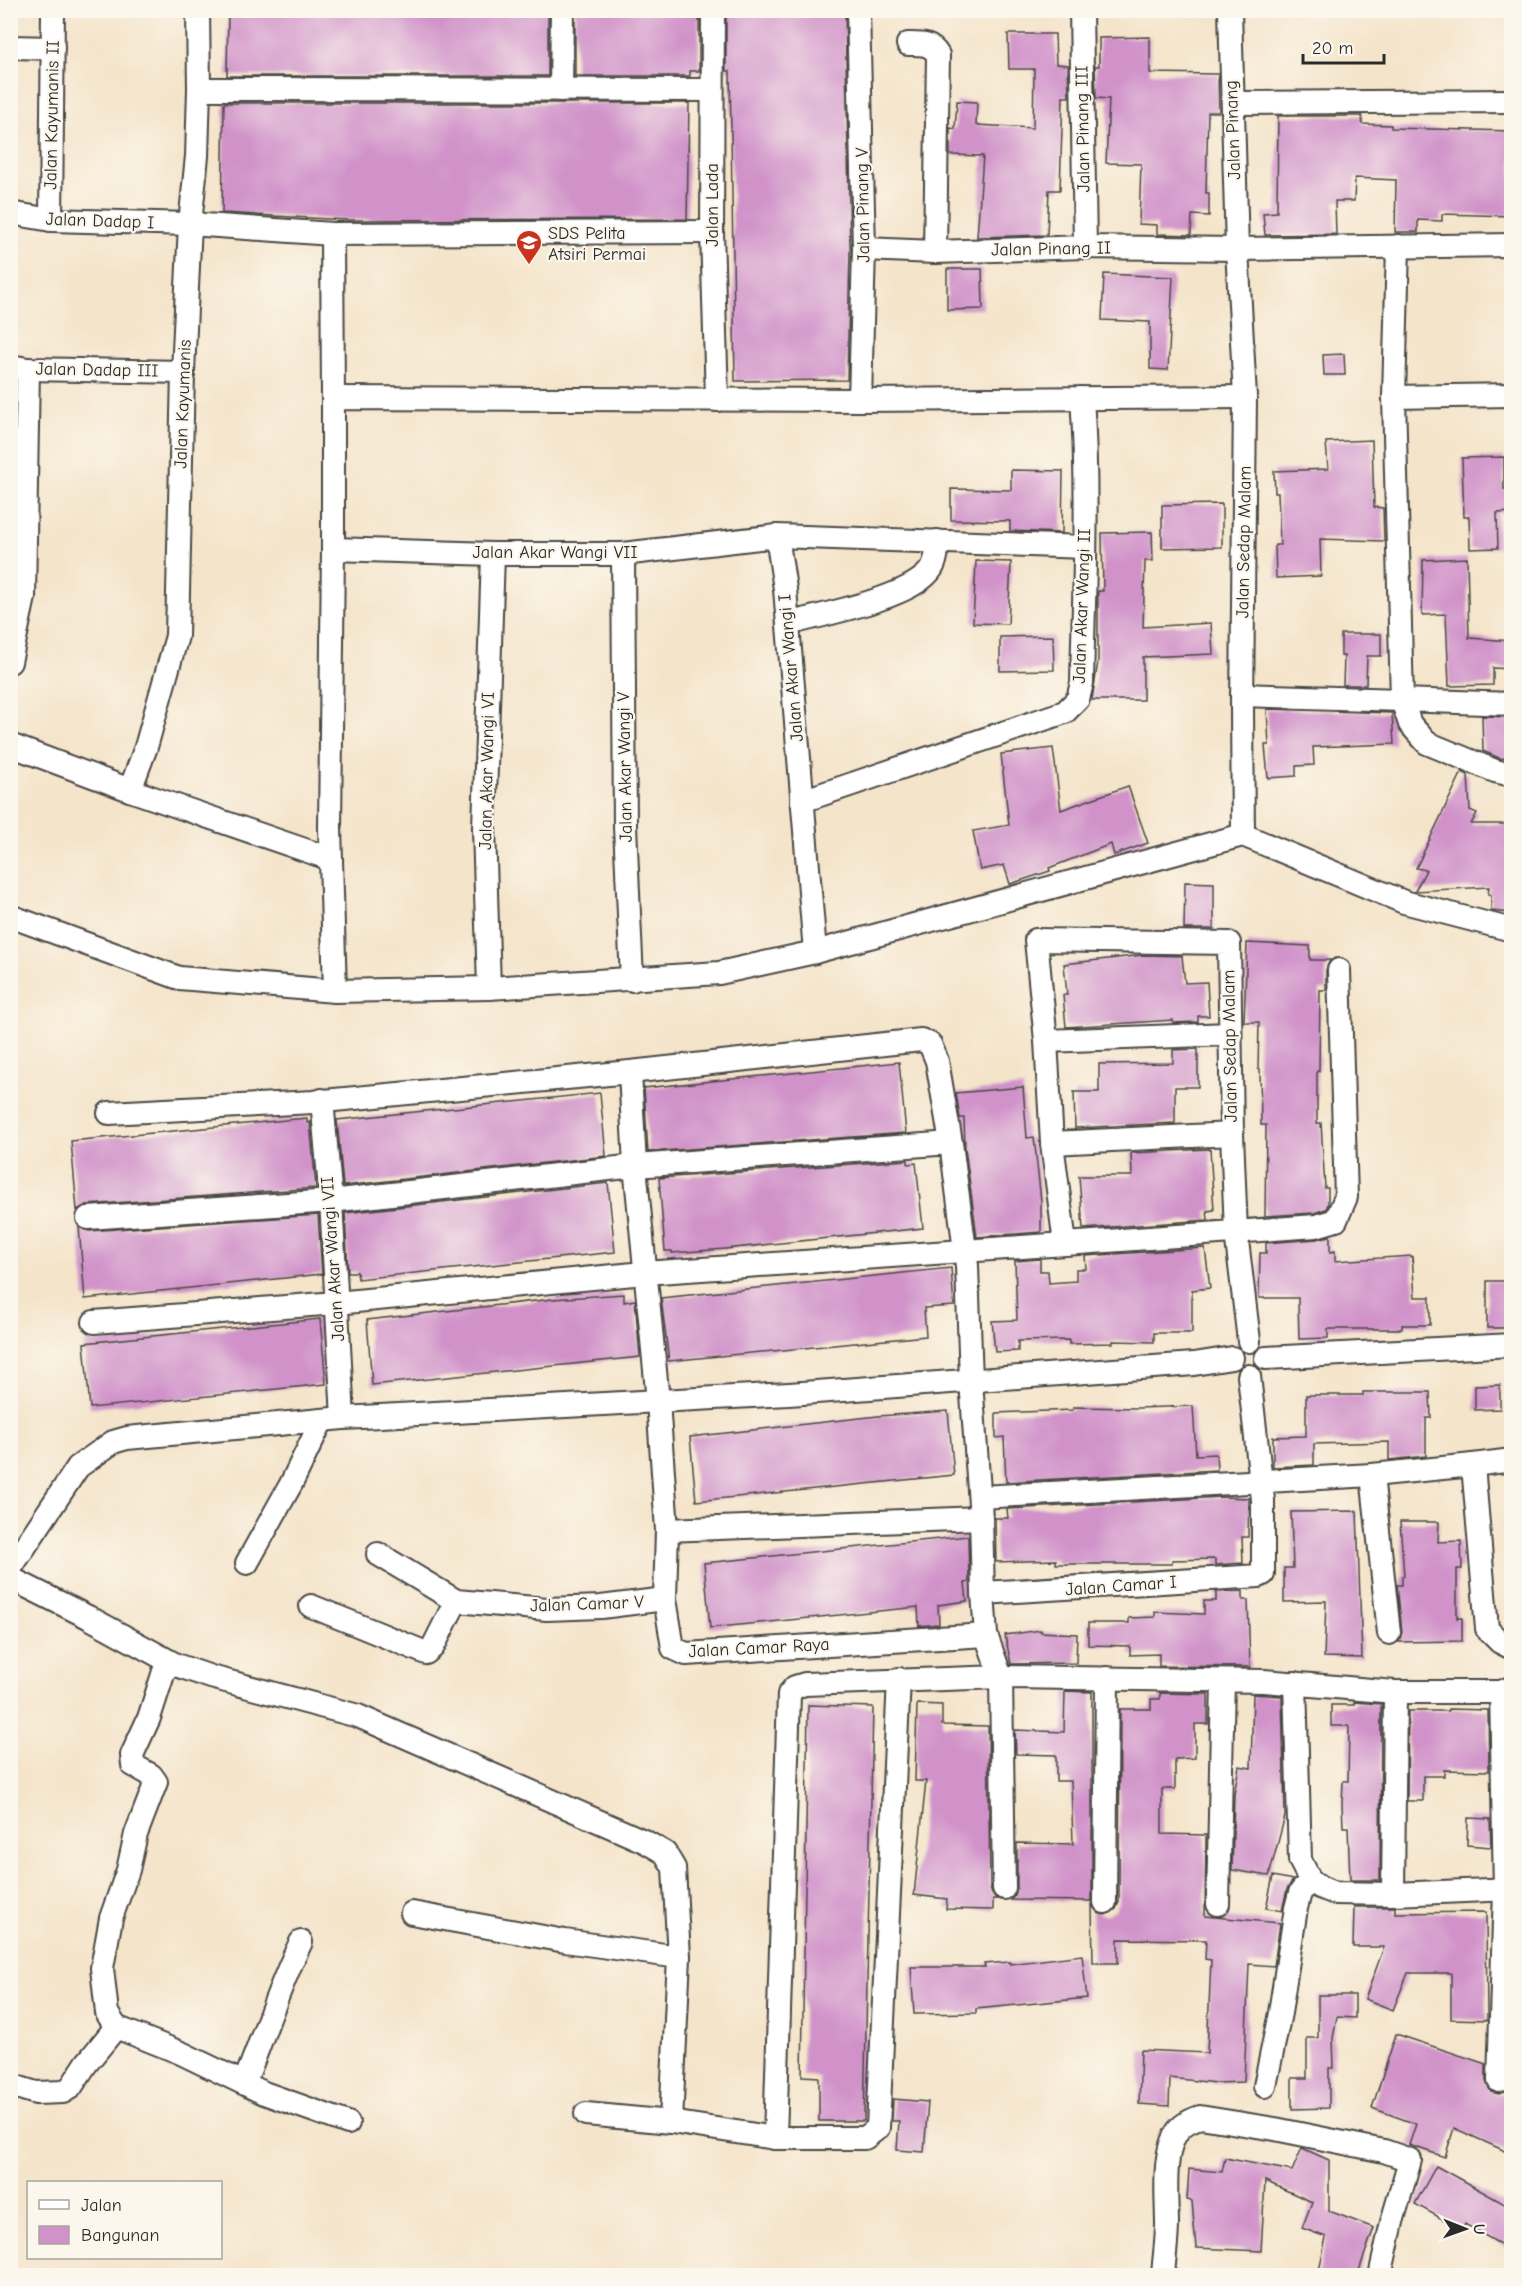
<svg xmlns="http://www.w3.org/2000/svg" width="1522" height="2286" font-family="'Comic Neue',sans-serif">
<rect width="100%" height="100%" fill="#fbf7ec"/>
<filter id="ink" filterUnits="userSpaceOnUse"><feTurbulence type="fractalNoise" baseFrequency=".0167" numOctaves="2"/><feDisplacementMap in="SourceGraphic" scale="12" xChannelSelector="R" yChannelSelector="G"/><feConvolveMatrix kernelMatrix="1 2 1 2 8 2 1 2 1" color-interpolation-filters="sRGB"/></filter>
<filter id="wash" filterUnits="userSpaceOnUse"><feTurbulence type="fractalNoise" baseFrequency=".008" numOctaves="4" result="noise"/><feDisplacementMap in="SourceGraphic" scale="24" xChannelSelector="R" yChannelSelector="G"/><feGaussianBlur stdDeviation="1.35" result="paint"/><feColorMatrix in="noise" values="0 0 0 0 0 0 0 0 0 0 0 0 0 0 0 0 0 1.4 0 .05"/><feComposite in="paint" operator="in"/></filter>
<g filter="url(#wash)">
<rect width="100%" height="100%" fill="#f4e4ca"/>
<g id="blocks">
<g fill="#d092c9">
<path d="M228,10L548,11V76H227Z"/>
<path d="M575,10L699,12V71H690V76H575Z"/>
<path d="M729,10H845L850,249L847,380L735,381L730,71H726V12Z"/>
<path d="M1008,34H1055L1056,64L1068,65L1069,97H1063L1060,190H1049L1047,235L977,237L983,156L950,155V128L955,129L957,101L977,102L976,125L1033,128L1034,69H1009Z"/>
<path d="M1150,37V73L1218,74L1219,112H1208L1206,193H1209V216L1192,215L1191,235L1157,234V225L1139,224L1141,164L1106,163L1109,99L1096,98L1095,66H1099V38Z"/>
<path d="M224,103H689L687,219L347,220L222,213Z"/>
<path d="M1278,116H1362V124L1391,125V128L1512,131V216L1442,214V221L1418,220V232H1395L1396,180L1355,178L1354,201H1335L1336,234L1265,235L1263,213L1277,212Z"/>
<path d="M947,269H982L983,309L947,310Z"/>
<path d="M1104,274L1173,277L1168,370L1150,369V322L1102,320Z"/>
<path d="M1344,354L1345,375H1324L1323,355Z"/>
<path d="M1372,440L1374,507L1383,508L1384,541L1320,539L1321,576L1276,578L1275,545H1280L1278,493H1275L1274,471L1328,469L1326,442Z"/>
<path d="M1504,457V489H1512V512L1497,513L1498,548L1470,549L1469,517H1464L1462,458Z"/>
<path d="M1011,470L1063,471L1062,533L1010,531V521L951,520V489L1011,490Z"/>
<path d="M1222,504V547L1162,548V505Z"/>
<path d="M1152,532L1153,561H1145L1143,627L1211,623L1213,654L1143,657V700H1092L1098,662V591H1103L1102,533Z"/>
<path d="M1467,558L1469,638L1512,641V669L1493,668V685L1449,686L1446,614L1422,615L1423,560Z"/>
<path d="M976,561L1011,562L1008,624L973,623Z"/>
<path d="M1341,634H1381V656H1367L1366,685H1343L1344,656H1341Z"/>
<path d="M1053,636L1054,670L1000,671V637Z"/>
<path d="M1267,709L1392,713L1394,744L1313,747L1314,765L1296,766V776L1268,778L1265,745H1269Z"/>
<path d="M1482,716L1512,717V759L1499,758L1483,751Z"/>
<path d="M1053,748L1061,810L1128,786L1148,843L1114,855L1111,844L1049,868L1050,871L1010,884L1004,865L980,870L973,831L1009,825L1001,754Z"/>
<path d="M1462,772L1468,775L1470,810L1477,813L1471,824H1512V913L1491,911V895L1488,894L1489,887L1415,891L1426,870L1416,868Z"/>
<path d="M1185,882L1214,883V929H1184Z"/>
<path d="M1247,943L1310,946V960H1330L1326,970V990H1320L1319,1071H1317V1123H1321L1325,1188H1328V1204L1326,1209L1314,1213L1265,1216L1266,1125H1261L1260,1069H1258L1259,1022H1244Z"/>
<path d="M1143,955L1182,956L1185,983L1207,982L1209,1016H1198V1022L1173,1023V1020L1066,1027L1063,995H1067L1064,964Z"/>
<path d="M1198,1049V1087H1175V1123L1075,1128L1074,1092H1099V1064L1173,1063V1050Z"/>
<path d="M899,1062L906,1133L648,1152L644,1088Z"/>
<path d="M1023,1087L1027,1138L1034,1137L1041,1201V1232L977,1237L965,1148L964,1118H960L956,1093Z"/>
<path d="M600,1093L606,1156L343,1186L337,1120Z"/>
<path d="M307,1118V1123L310,1122L316,1188L87,1205L77,1210L71,1141Z"/>
<path d="M1210,1149L1214,1210L1207,1211L1208,1220L1083,1229L1079,1176H1132L1131,1153Z"/>
<path d="M908,1160V1164L916,1163L923,1228L725,1249L672,1253V1251H665L659,1178Z"/>
<path d="M608,1183L615,1252L358,1279L357,1272H348L345,1213Z"/>
<path d="M318,1215L322,1274L85,1299L79,1227L89,1231Z"/>
<path d="M1330,1236V1252L1335,1251V1261L1412,1256L1415,1297H1430V1325H1402V1329H1328V1338L1299,1339L1298,1298H1259L1260,1253H1266V1243L1317,1239Z"/>
<path d="M1205,1248L1210,1288L1192,1290V1333H1154V1342L1113,1341V1343L1069,1344V1340L1018,1341V1351L995,1352L992,1321L1017,1320L1015,1261L1040,1259V1271H1048L1049,1283L1076,1281V1269H1086L1085,1256Z"/>
<path d="M951,1268L954,1306L924,1308L926,1336L669,1361L661,1298Z"/>
<rect x="1487" y="1281" width="25" height="47"/>
<path d="M624,1294V1302L635,1300L640,1357L372,1385L367,1320L553,1299Z"/>
<path d="M320,1319L326,1384L90,1408L84,1343Z"/>
<path d="M1500,1385V1409L1475,1410V1386Z"/>
<path d="M1363,1392H1430L1431,1418H1426V1456L1389,1460V1442L1314,1444V1465L1273,1467V1437L1306,1436V1395H1363Z"/>
<path d="M1193,1406L1196,1455L1216,1454L1217,1470L1006,1482L1004,1437L996,1438V1413L1073,1410V1407L1138,1408Z"/>
<path d="M948,1411L954,1475L696,1501L690,1437L878,1416Z"/>
<path d="M1221,1497L1249,1498L1248,1537H1242L1243,1563L1215,1565V1559L1172,1560V1564H1056V1560L996,1562L995,1518H1008L1007,1509Z"/>
<path d="M1357,1511L1362,1658L1324,1657L1326,1601L1284,1602V1568H1293L1291,1512Z"/>
<path d="M1400,1522H1439L1438,1542L1461,1541L1462,1569H1457V1618H1462V1641L1399,1642L1402,1632L1397,1585H1402V1576H1404Z"/>
<path d="M968,1536L969,1582L965,1583L967,1601L938,1605L939,1624L919,1626L918,1607L710,1628L704,1563Z"/>
<path d="M1243,1591V1600H1248L1250,1667L1159,1666V1654L1130,1655V1646L1088,1645V1623H1129V1618L1155,1617V1612L1204,1614V1601H1216V1592Z"/>
<path d="M1041,1630V1632L1077,1634L1076,1663L1011,1664L1005,1635Z"/>
<path d="M1065,1691L1092,1692V1901L1011,1900L1015,1895L1017,1888V1843L1073,1844L1071,1781H1056V1755L1016,1754L1015,1730L1064,1732Z"/>
<path d="M1160,1693L1208,1694V1724H1195V1758L1175,1759V1789H1162V1834L1206,1835L1205,1916L1280,1923L1274,1966L1249,1964L1244,2082L1216,2083L1170,2078L1169,2106L1139,2104L1141,2050L1207,2053L1211,1960L1205,1959L1206,1940L1118,1939V1963H1093L1092,1905L1098,1913L1105,1915L1116,1909L1119,1902L1120,1709H1151V1699H1160Z"/>
<path d="M1253,1694L1282,1696L1285,1816L1269,1876L1232,1870L1234,1795L1239,1766L1251,1768Z"/>
<path d="M1354,1702L1381,1704L1380,1880H1350L1348,1827H1343L1342,1804L1343,1781H1348L1349,1726H1331V1705H1354Z"/>
<path d="M917,1704L942,1705V1725L988,1726L990,1888L992,1894L997,1899H993V1910L946,1909L947,1899L914,1895L926,1781H915Z"/>
<path d="M808,1705L873,1707L864,2121H819V2077L802,2076Z"/>
<path d="M1448,1709L1488,1710L1489,1771L1444,1770V1776H1423V1801H1407L1408,1711H1448Z"/>
<path d="M1468,1818L1490,1819L1491,1847L1467,1845Z"/>
<path d="M1273,1876L1293,1880L1287,1889L1282,1911L1266,1908Z"/>
<path d="M1354,1907H1395V1913L1486,1912L1487,2020L1451,2019V1973H1408L1393,2010L1365,1999L1384,1947H1353Z"/>
<path d="M1082,1955L1087,1998L976,2009V2013L914,2014L911,1967H985L984,1964L1010,1962V1964Z"/>
<path d="M1318,1995H1355V2018L1337,2017L1333,2038L1334,2068H1329V2108L1292,2109V2078H1307V2038H1318Z"/>
<path d="M1396,2034L1486,2064V2081L1491,2092L1499,2094L1509,2090L1512,2091V2154L1454,2128L1445,2157L1409,2145L1416,2124L1372,2108Z"/>
<path d="M893,2099L928,2102L924,2152L897,2150L899,2121H892Z"/>
<path d="M1302,2148L1329,2160V2211L1374,2228L1357,2276H1318L1326,2237L1302,2228L1312,2202L1265,2181L1261,2251L1196,2248L1192,2201L1187,2200L1189,2169L1222,2172L1225,2158L1292,2171Z"/>
<path d="M1436,2166L1512,2208V2251L1465,2224L1462,2230L1415,2204Z"/>
</g>
</g>
</g>
<g filter="url(#ink)">
<use href="#blocks" fill-opacity="0" stroke="#494743" stroke-width="1.5"/>
<g fill="none" stroke-linecap="round" stroke-linejoin="round">
<defs>
<g id="street">
<path d="M713,10L712,232L717,400"/>
<path d="M858,10L864,249L860,400"/>
<path d="M1081,10L1085,247"/>
<path d="M1230,10L1237,249L1245,397L1242,708L1243,835"/>
<path d="M908,44C921,44 931,43 938,55L935,252"/>
<path d="M10,47L53,48"/>
<path d="M199,89L712,90"/>
<path d="M561,90L562,10"/>
<path d="M1233,103L1512,101"/>
<path d="M10,213L51,220L190,224L332,234L712,232"/>
<path d="M51,220L53,10"/>
<path d="M332,234L333,398"/>
<path d="M864,249L935,252L1085,247L1237,249L1512,245"/>
<path d="M10,366L28,369L183,372"/>
<path d="M1394,397L1512,395"/>
<path d="M333,549V398L860,400L1245,397"/>
<path d="M623,554L625,826L632,980"/>
<path d="M788,624C823,614 906,599 929,572C937,563 937,551 937,541"/>
<path d="M10,662L24,597L28,369"/>
<path d="M1242,695L1402,700L1394,397L1398,246"/>
<path d="M1512,704L1402,700L1410,724L1427,743L1495,771L1512,775"/>
<path d="M10,745L130,790L331,859"/>
<path d="M130,790L146,747L177,636L183,372L190,224L197,156L199,89L198,10"/>
<path d="M802,801L1065,712L1078,699L1082,683C1084,588 1089,493 1082,398"/>
<path d="M10,916L179,978L335,991L489,988L719,973L815,952L785,589L777,536"/>
<path d="M815,952L1243,835L1404,902L1512,930"/>
<path d="M489,988L484,828L493,554"/>
<path d="M335,991L330,828L333,549L493,554H623L777,536L1085,547"/>
<path d="M1046,1041L1230,1034"/>
<path d="M630,1072L635,1166L658,1401L667,1530L665,1599L673,1648L686,1654L986,1635"/>
<path d="M322,1100L331,1201L343,1418"/>
<path d="M109,1113L313,1102L630,1072L921,1040L930,1044L937,1061L951,1143L967,1266L971,1381L981,1518L983,1593L986,1635L1001,1677L1004,1888"/>
<path d="M1052,1143L1232,1134"/>
<path d="M88,1218L331,1201L635,1166L951,1143"/>
<path d="M1065,1244L1316,1226L1336,1220L1346,1197L1339,970"/>
<path d="M94,1322L336,1303L644,1273L1065,1244L1052,1143L1046,1041L1036,940L1229,943L1232,1134L1236,1232L1249,1341"/>
<path d="M1266,1358L1512,1345"/>
<path d="M1473,1465L1512,1460"/>
<path d="M1372,1475L1389,1633"/>
<path d="M980,1497L1372,1475L1473,1465L1487,1629L1500,1642L1512,1648"/>
<path d="M667,1530L981,1518"/>
<path d="M378,1554L456,1601L547,1609L601,1607L665,1599"/>
<path d="M247,1563L291,1484L322,1420"/>
<path d="M10,1569L78,1467L113,1442L127,1438L343,1418L789,1394L1194,1364L1232,1358"/>
<path d="M10,1578L88,1617L176,1665L211,1677L358,1716L646,1842L665,1853L674,1868L679,1957"/>
<path d="M983,1593L1259,1576L1263,1574V1500L1249,1376"/>
<path d="M311,1606L426,1653L433,1647L456,1601"/>
<path d="M167,1662L149,1718L132,1755L133,1765L151,1775L156,1782L136,1834L128,1870L111,1918L102,1968L107,2013L116,2027L181,2053L264,2093L348,2123"/>
<path d="M1295,1683L1300,1860L1310,1880L1320,1887L1335,1893L1393,1894L1512,1889"/>
<path d="M1393,1894L1395,1692"/>
<path d="M1105,1902L1107,1678"/>
<path d="M1218,1904L1223,1681"/>
<path d="M412,1913L565,1941L679,1957L671,2122"/>
<path d="M1499,2081L1505,1889L1501,1692"/>
<path d="M244,2083C264,2036 278,1988 301,1942"/>
<path d="M10,2085L36,2093L63,2092L71,2087L86,2064L116,2027"/>
<path d="M1265,2086L1280,2013L1296,1908L1300,1893L1310,1880"/>
<path d="M586,2114L671,2122L775,2138H865L878,2128L899,1679"/>
<path d="M775,2138L789,1694L795,1687L805,1684L1001,1677L1264,1681L1395,1692H1501L1512,1687"/>
<path d="M1163,2276C1164,2259 1167,2241 1167,2224C1167,2199 1162,2153 1177,2132C1182,2124 1191,2120 1200,2117L1275,2129L1384,2151L1410,2160L1392,2222L1380,2276"/>
</g>
</defs>
<use href="#street" stroke="#494743" stroke-width="26"/>
<use href="#street" stroke="#fff" stroke-width="22"/>
</g>
</g>
<defs>
<symbol id="school-pin" viewBox="-11 -11 22 30"><path d="M0 17L-7.5 6A9.5 9.5 0 1 1 7.5 6Z" fill="#c8321e" stroke="#fbf7ec"/><path d="M0-5L7-2L0 1L-7-2ZM-4 1L0 2.5L4 1V4Q0 6-4 4Z" fill="#fff"/></symbol>
</defs>
<g fill-rule="evenodd">
<use href="#school-pin" x="514" y="228" width="30" height="40"/>
</g>
<g text-anchor="middle" dominant-baseline="central" stroke-width="4.5" stroke-linejoin="round" paint-order="stroke">
<g font-size="18" fill="#2b2b2b" stroke="#fbf7ec">
<text transform="translate(52 115) rotate(-89)">Jalan Kayumanis II</text>
<text transform="translate(1083 129) rotate(-91)">Jalan Pinang III</text>
<text transform="translate(1233 130) rotate(-92)">Jalan Pinang</text>
<text transform="translate(712 205) rotate(-90)">Jalan Lada</text>
<text transform="translate(863 205) rotate(-91)">Jalan Pinang V</text>
<text transform="translate(100 221) rotate(2)">Jalan Dadap I</text>
<text transform="translate(1051 249) rotate(-1)">Jalan Pinang II</text>
<text transform="translate(97 370) rotate(1)">Jalan Dadap III</text>
<text transform="translate(183 404) rotate(-88)">Jalan Kayumanis</text>
<text transform="translate(1244 542) rotate(-89)">Jalan Sedap Malam</text>
<text x="555" y="552">Jalan Akar Wangi VII</text>
<text transform="translate(1082 606) rotate(-88)">Jalan Akar Wangi II</text>
<text transform="translate(791 668) rotate(-95)">Jalan Akar Wangi I</text>
<text transform="translate(625 767) rotate(-91)">Jalan Akar Wangi V</text>
<text transform="translate(487 771) rotate(-89)">Jalan Akar Wangi VI</text>
<text transform="translate(1230 1046) rotate(-91)">Jalan Sedap Malam</text>
<text transform="translate(333 1259) rotate(-94)">Jalan Akar Wangi VII</text>
<text transform="translate(1121 1586) rotate(-4)">Jalan Camar I</text>
<text transform="translate(587 1604) rotate(-2)">Jalan Camar V</text>
<text transform="translate(759 1648) rotate(-3)">Jalan Camar Raya</text>
</g>
<g font-size="18" fill="#2b2b2b" stroke="#fbf7ec" text-anchor="start">
<text x="548" y="233">SDS Pelita<tspan x="548" dy="21">Atsiri Permai</tspan></text>
</g>
</g>
<rect width="1522" height="2286" fill="none" stroke="#fbf7ec" stroke-width="36"/>
<rect x="27" y="2181" width="195" height="78" fill="#fbf7ec" stroke="#a8a59f" stroke-width="1.5"/>
<rect x="39" y="2200" width="30" height="9" fill="#ffffff" stroke="#a8a59f" stroke-width="1.5"/>
<text x="81" y="2211" font-size="18" fill="#2b2b2b">Jalan</text>
<rect x="39" y="2226" width="30" height="18" fill="#d092c9" stroke="#a8a59f" stroke-width="1.5"/>
<text x="81" y="2241" font-size="18" fill="#2b2b2b">Bangunan</text>
<g transform="translate(1465 2229) rotate(91)" stroke="#fbf7ec" stroke-width="4.5" paint-order="stroke">
<path d="M0-4.5L10 22L0 15L-10 22Z" fill="#2b2b2b"/>
<text y="-9" font-size="16" font-weight="bold" text-anchor="middle" fill="#2b2b2b">U</text>
</g>
<path d="M1303 54v9h81v-9" fill="none" stroke="#2b2b2b" stroke-width="3"/>
<text x="1312" y="54" font-size="18" fill="#2b2b2b" stroke="#fbf7ec" stroke-width="4.5" paint-order="stroke">20 m</text>
</svg>
